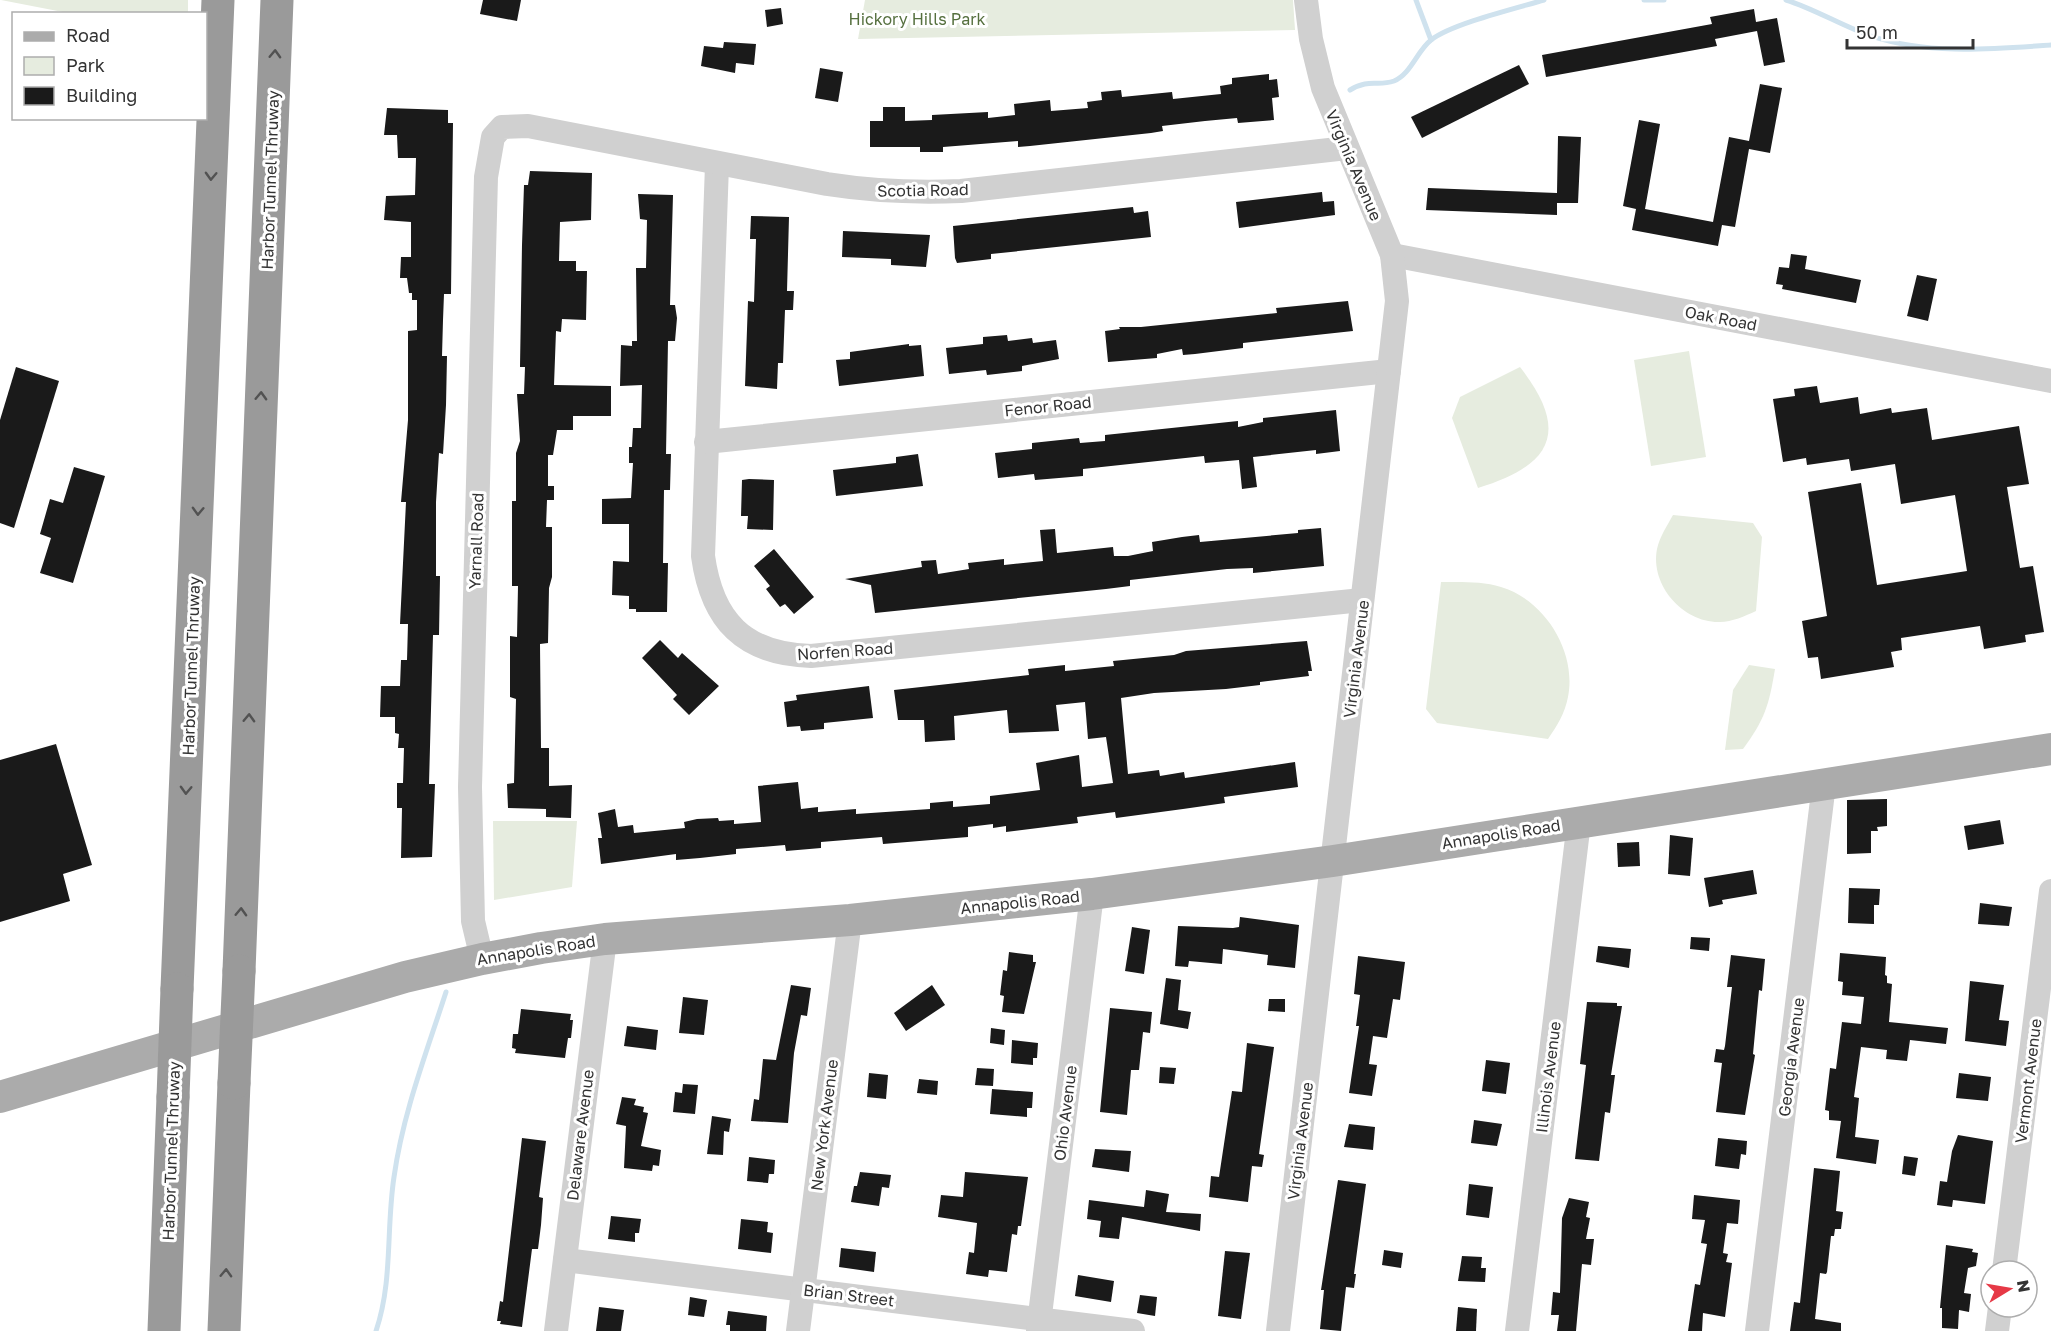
<svg xmlns="http://www.w3.org/2000/svg" width="2051" height="1331" font-family="'Golos Text',sans-serif">
<rect width="100%" height="100%" fill="#fff"/>
<g fill="#e6ecdf">
<path d="M1,0H188V13H68Z"/>
<path d="M865,0H1293L1295,30L858,39Z"/>
<path d="M1689,351L1706,457L1651,466L1634,360Z"/>
<path d="M1520,367C1570,431 1553,465 1478,488L1452,418L1460,397Z"/>
<path d="M1673,515L1753,523L1762,537L1756,611C1745,616 1732,622 1720,622C1683,623 1650,585 1657,549C1660,536 1667,526 1673,515Z"/>
<path d="M1441,582C1461,582 1482,581 1501,587C1545,600 1577,652 1568,697C1565,713 1557,726 1548,739L1437,723L1426,709Z"/>
<path d="M1749,665L1775,669C1769,705 1765,719 1743,749L1725,750L1733,690Z"/>
<path d="M493,821H577L572,887L494,900Z"/>
</g>
<g fill="none" stroke-linecap="round" stroke-linejoin="round">
<g stroke="#cfe2ee" stroke-width="5">
<path d="M1416,0L1431,40"/>
<path d="M1644,0H1664"/>
<path d="M1786,0C1815,9 1842,26 1871,36C1928,55 1992,49 2051,45"/>
<path d="M1350,90C1370,78 1377,87 1394,81C1411,74 1417,51 1431,40C1451,24 1517,8 1544,0"/>
<path d="M376,1331C393,1281 386,1229 394,1177C403,1113 426,1054 446,992"/>
</g>
</g>
<g fill="#1a1a1a">
<path d="M483,0H521L517,21L480,14Z"/>
<path d="M781,8L783,24L767,27L765,10Z"/>
<path d="M1754,9L1756,22L1777,18L1785,62L1764,66L1757,31L1715,39L1717,46L1546,77L1542,55L1712,24L1710,17Z"/>
<path d="M724,42L756,44L754,65L736,63L735,73L701,66L704,46L723,48Z"/>
<path d="M1519,65L1529,84L1422,138L1411,117Z"/>
<path d="M820,68L843,72L838,102L815,98Z"/>
<path d="M1269,74V80L1277,79L1279,97L1272,98L1274,120L1238,123L1237,118L1205,121L1162,126L1163,131L1151,133L1030,146L1018,147V141L943,147V152H920V147H870V121H883V107H905V121L932,120V115L988,112V118L1015,115L1014,104L1050,100L1051,111L1088,108L1087,102L1102,100L1101,92L1121,90L1122,97L1172,92L1173,99L1221,94L1220,86L1232,84V78Z"/>
<path d="M1760,84L1782,88L1770,153L1749,149L1735,227L1722,225L1718,246L1632,230L1636,209L1623,206L1639,120L1660,124L1645,209L1713,222L1729,137L1749,141Z"/>
<path d="M387,108L448,110V123H453L451,294H444L443,320L442,356H447L446,405L443,454L439,453L436,502V576H440L439,635H433L429,784H435L432,857L401,858L402,808H397V783H403L404,748H398L399,734L395,733V717H380L381,686H400L401,660H407L408,624H400L406,502H401L408,420V331L417,330V300H412V293H409L407,278H400L401,257H411V222L384,220L386,196L415,195L416,158H398L397,135H384Z"/>
<path d="M1558,136L1581,137L1578,203H1557V215L1426,210L1428,188L1557,193Z"/>
<path d="M530,171L592,173L591,220L560,222L559,261H576V271H587L586,320L562,319L561,332L556,331L554,385L611,386V416H573V430H557L553,455H548V486H554V500H547L546,527H552V577L549,588L548,643L540,644L541,748H549V786L572,785L571,818L546,817V809L508,808L507,784L514,783L516,699L510,697V636L517,637L518,586H512V501H516V453L520,441L517,394H524L525,367H520L522,245L524,185H528Z"/>
<path d="M1322,192L1323,202L1334,201L1335,215L1239,228L1236,202Z"/>
<path d="M638,194L673,195L670,305H675L677,318L675,341H668L666,454H671L670,490H664L663,563H668L667,612H636V609H629V596L612,595L613,561L629,562V524H602V499L631,498L633,463H629V447H632L633,428H641L642,385L620,386L621,345L632,346V341H637L636,268H646L647,220L640,219Z"/>
<path d="M1133,207L1134,213L1148,211L1151,237L991,254V259L957,263L955,258L953,226Z"/>
<path d="M751,216L789,217L787,291H794L793,310H785L783,363H778L777,389L745,386L748,301L754,302L756,239H750Z"/>
<path d="M843,231L930,235L926,267L891,265V259L842,257Z"/>
<path d="M1791,254L1807,256L1805,269L1861,280L1856,303L1782,289L1783,285L1776,284L1779,267L1789,268Z"/>
<path d="M1917,275L1937,279L1928,321L1907,316Z"/>
<path d="M1348,301L1353,331L1243,343V348L1195,354L1183,355L1182,349L1157,354V358L1108,362L1105,331L1120,329L1119,327H1141L1277,313L1276,308Z"/>
<path d="M1007,335L1008,341L1032,338L1033,343L1056,340L1059,359L1022,366V371L987,375L986,370L949,374L946,348L983,344V337Z"/>
<path d="M909,344V346L921,345L924,376L839,386L836,360L850,359V352Z"/>
<path d="M16,367L59,381L14,528L0,523V420Z"/>
<path d="M1817,386L1820,403L1858,397L1860,414L1891,408L1892,413L1927,408L1932,440L2019,426L2029,484L2007,487L2020,568L2033,566L2044,632L2025,635L2026,642L1984,649L1980,626L1901,638L1902,650L1891,652L1894,667L1821,679L1818,657L1808,658L1802,621L1827,616L1808,492L1861,483L1877,585L1967,571L1955,495L1901,504L1895,464L1851,471L1849,459L1807,465L1806,458L1783,462L1773,399L1795,396L1794,389Z"/>
<path d="M1336,410L1340,451L1316,454V450L1253,457L1257,487L1242,489L1239,460L1205,463L1204,456L1083,469V476L1035,480L1034,474L998,478L995,453L1032,449V443L1079,438L1080,443L1105,441V435L1238,421V427L1263,422V418Z"/>
<path d="M918,454L923,486L836,496L833,470L896,463V457Z"/>
<path d="M74,467L105,476L73,583L40,573L51,538L40,534L50,499L63,503Z"/>
<path d="M749,479L774,480L773,530L747,529L748,516H741L742,480Z"/>
<path d="M1321,528L1324,566L1253,573V568L1227,569L1130,580V586L1106,589L875,613L871,585L845,579L922,567L921,561L936,560L938,574L969,569L968,563L1004,559V565L1043,561L1040,530L1055,529L1057,553L1113,547L1114,556H1128L1153,551L1152,542L1182,537L1199,535L1200,542L1298,533V530Z"/>
<path d="M774,549L814,597L794,614L785,604L780,607L766,589L770,586L754,566Z"/>
<path d="M660,640L678,658L682,653L719,686L689,715L673,699L677,695L642,658Z"/>
<path d="M1307,641L1312,671H1308L1309,676L1260,682V685L1226,689L1154,693L1121,698L1128,774L1159,770L1160,776L1184,772L1185,778L1295,762L1298,787L1224,797L1225,803L1183,809L1116,818L1115,812L1077,817L1078,823L1006,832V826L993,828V824L968,827V837L883,844L882,837L821,842V848L786,851L785,845L736,849V854L700,858L676,860V854L601,864L598,838H602L598,813L615,809L618,827L633,825L634,833L685,828L684,822L697,819L718,818L719,821L734,820V824L761,822L758,786L798,782L801,809L818,807V812L856,809V814L930,809V803L953,801V807L990,804V796L1040,790L1036,763L1079,755L1082,787L1113,783L1106,737L1088,739L1085,702L1056,705L1059,731L1009,733L1007,710L954,716L955,740L925,742L924,720H898L894,690L1029,675L1028,669L1065,665V671L1114,666L1113,661L1174,655L1186,651Z"/>
<path d="M869,686L873,718L824,723V729L801,731L800,726L787,727L784,702L797,700L796,695Z"/>
<path d="M56,744L92,865L63,874L70,901L0,922V760Z"/>
<path d="M1887,799V826L1877,827L1878,831H1871V853L1847,854V800Z"/>
<path d="M2000,820L2004,844L1968,850L1964,826Z"/>
<path d="M1670,835L1693,838L1690,876L1668,874Z"/>
<path d="M1639,842L1640,866L1618,867L1617,843Z"/>
<path d="M1753,870L1757,894L1722,900L1723,904L1709,907L1704,878Z"/>
<path d="M1849,888L1880,889L1879,905H1874V924L1848,923Z"/>
<path d="M1980,903L2012,907L2009,926L1978,924Z"/>
<path d="M1240,917L1299,925L1295,968L1267,965L1268,955L1223,949L1222,964L1189,961L1188,967L1175,966L1178,926L1233,928L1239,927Z"/>
<path d="M1132,927L1150,930L1144,974L1125,971Z"/>
<path d="M1691,937L1710,938L1709,951L1690,949Z"/>
<path d="M1598,946L1631,949L1629,968L1596,962Z"/>
<path d="M1009,952L1033,955V962H1036L1024,1014L1002,1012L1004,996L1000,995L1003,970L1007,971Z"/>
<path d="M1840,953L1886,957L1885,975L1887,976V983L1892,984L1889,1022L1948,1028L1946,1044L1910,1040L1907,1061L1886,1059L1887,1050L1861,1047L1854,1097L1859,1098L1855,1137L1879,1140L1876,1164L1836,1158L1841,1121L1829,1120V1111L1825,1110L1830,1068L1836,1069L1842,1022L1861,1024L1864,997L1842,995L1843,982L1838,981Z"/>
<path d="M1731,955L1765,959L1762,991L1759,990L1753,1054L1755,1055L1745,1115L1716,1112L1722,1063L1714,1062L1716,1049L1724,1050L1725,1046L1732,987H1727Z"/>
<path d="M1358,956L1405,962L1400,1000L1393,999L1387,1038L1373,1036L1369,1064L1377,1065L1372,1096L1349,1093L1359,1026H1356L1360,995L1354,994Z"/>
<path d="M1166,978L1181,980L1178,1010L1191,1012L1188,1029L1160,1024Z"/>
<path d="M1970,981L2004,985L1999,1020L2009,1021L2006,1046L1965,1041Z"/>
<path d="M791,985L811,988L807,1016L801,1015L794,1053L788,1123L751,1121L754,1099L759,1100L763,1059L776,1060Z"/>
<path d="M932,985L945,1005L906,1031L894,1013Z"/>
<path d="M683,997L708,1000L704,1035L679,1033Z"/>
<path d="M1269,999H1285V1012L1268,1011Z"/>
<path d="M1587,1002L1617,1003V1006H1622L1611,1075H1615L1610,1113L1605,1112L1599,1161L1575,1159L1586,1065L1580,1064Z"/>
<path d="M1110,1008L1152,1012L1150,1033L1143,1032L1139,1070H1131L1127,1115L1100,1112Z"/>
<path d="M521,1009L571,1014L570,1020H573L571,1038H568L565,1058L515,1053L516,1049L512,1048L513,1034H518Z"/>
<path d="M627,1026L658,1030L656,1050L624,1046Z"/>
<path d="M991,1028L1005,1030L1004,1045L990,1043Z"/>
<path d="M1012,1040L1038,1043L1037,1058H1033V1065L1011,1063Z"/>
<path d="M1247,1043L1274,1047L1259,1154L1264,1155L1262,1167L1252,1166L1248,1202L1209,1197L1211,1176L1219,1177L1232,1091L1242,1092Z"/>
<path d="M1486,1060L1510,1063L1506,1094L1482,1091Z"/>
<path d="M1160,1067L1176,1068L1174,1084L1159,1083Z"/>
<path d="M977,1068L994,1069L993,1086L975,1085Z"/>
<path d="M869,1073L888,1075L886,1099L867,1097Z"/>
<path d="M1959,1073L1991,1077L1988,1101L1956,1098Z"/>
<path d="M919,1079L938,1081L937,1095L917,1093Z"/>
<path d="M683,1084L698,1085L695,1114L673,1112L675,1092L682,1093Z"/>
<path d="M992,1089L1033,1092L1032,1108H1027V1117L990,1114Z"/>
<path d="M622,1097L636,1099L634,1105L644,1107L643,1112L648,1113L641,1146L661,1150L659,1166L653,1165L652,1171L624,1168L626,1126L616,1124Z"/>
<path d="M712,1116L731,1119L729,1132L724,1131L723,1155L707,1154Z"/>
<path d="M1474,1120L1502,1124L1497,1146L1471,1143Z"/>
<path d="M1349,1124L1375,1127L1373,1150L1344,1147Z"/>
<path d="M1958,1135L1993,1141L1985,1204L1953,1200L1952,1207L1937,1205L1940,1181L1947,1182L1952,1151Z"/>
<path d="M522,1138L546,1141L539,1197L543,1198L541,1225L538,1249H532L522,1327L500,1324L501,1321H497L500,1301L503,1302Z"/>
<path d="M1718,1138L1747,1141L1746,1155L1741,1154L1739,1169L1715,1166Z"/>
<path d="M1095,1149L1131,1151L1129,1172L1092,1167Z"/>
<path d="M1904,1156L1918,1158L1915,1176L1902,1174Z"/>
<path d="M749,1157L775,1160L774,1174H769L768,1183L747,1181Z"/>
<path d="M1814,1168L1840,1171L1836,1211L1843,1212L1841,1229H1835L1834,1236H1831L1827,1272L1826,1274L1820,1273L1815,1319L1841,1323V1331H1790L1794,1302L1800,1303Z"/>
<path d="M860,1172L891,1175L889,1188L882,1187L879,1206L851,1202L854,1186H857Z"/>
<path d="M965,1172L1028,1177L1021,1226H1018L1017,1235L1012,1234L1007,1272L989,1270L988,1277L966,1274L969,1252L974,1253L977,1223L938,1217L941,1195L963,1197Z"/>
<path d="M1338,1180L1366,1184L1354,1274H1356L1354,1288L1346,1287L1341,1331L1320,1329L1324,1290H1321Z"/>
<path d="M1469,1184L1493,1187L1489,1218L1466,1215Z"/>
<path d="M1146,1190L1169,1194L1166,1212L1201,1214L1200,1231L1122,1217L1119,1239L1099,1237L1101,1221L1087,1219L1089,1200L1144,1207Z"/>
<path d="M1694,1195L1740,1200L1738,1224L1727,1223L1723,1253L1728,1254L1726,1262L1732,1263L1725,1317L1703,1313L1702,1331H1688L1695,1284L1700,1285L1707,1244L1701,1243L1705,1220L1692,1219Z"/>
<path d="M1569,1198L1589,1202L1586,1217L1590,1218L1586,1239H1594L1591,1265L1582,1264L1576,1331H1557L1559,1315H1551L1553,1292L1560,1293L1562,1218Z"/>
<path d="M611,1216L641,1219L639,1233H635V1242L608,1239Z"/>
<path d="M741,1219L768,1222L767,1232L773,1233L771,1253L738,1249Z"/>
<path d="M1946,1245L1973,1249L1972,1252L1978,1253L1976,1266L1968,1268L1964,1293L1971,1294L1969,1312L1959,1310L1958,1329L1942,1328V1308H1940Z"/>
<path d="M841,1248L876,1252L874,1272L839,1267Z"/>
<path d="M1384,1250L1403,1253L1401,1268L1382,1265Z"/>
<path d="M1225,1251L1250,1253L1241,1319L1218,1316Z"/>
<path d="M1462,1256L1482,1257L1481,1268H1486L1485,1282L1458,1281Z"/>
<path d="M1078,1275L1114,1281L1111,1302L1075,1296Z"/>
<path d="M1140,1295L1157,1297L1155,1316L1137,1313Z"/>
<path d="M690,1297L707,1300L704,1317L688,1315Z"/>
<path d="M599,1307L624,1310L621,1331H596Z"/>
<path d="M1458,1307L1477,1309L1476,1331H1456Z"/>
<path d="M728,1311L767,1316L766,1331H730V1325H726Z"/>
</g>
<g fill="none" stroke-linecap="round" stroke-linejoin="round">
<g stroke="#d0d0d0" stroke-width="24">
<path d="M717,165L703,556C712,621 744,654 811,656L1362,600"/>
<path d="M1392,255L2051,381"/>
<path d="M706,442L1389,371"/>
<path d="M482,959L473,921L470,787L486,177L493,137L502,127L528,126L827,184C872,191 916,193 961,191L1347,148"/>
<path d="M565,1260L1133,1331"/>
<path d="M2004,1271L2051,891"/>
<path d="M556,1331L605,939"/>
<path d="M798,1331L850,920"/>
<path d="M1038,1331L1092,894"/>
<path d="M1278,1331L1397,301L1392,255L1323,88L1311,39L1306,0"/>
<path d="M1517,1331L1579,822"/>
<path d="M1757,1331L1824,784"/>
<path d="M1997,1331L2000,1307"/>
</g>
<path stroke="#ababab" stroke-width="32" d="M0,1097L405,977L482,959L541,948L605,939L850,920L1092,894L1333,861L2051,749"/>
<g stroke="#9a9a9a" stroke-width="33">
<path d="M239,971L277,0"/>
<path d="M177,989L218,0"/>
<path d="M164,1331L173,1097"/>
<path d="M224,1331L234,1083"/>
</g>
<g stroke="#9a9a9a" stroke-width="33">
<path d="M234,1083L239,971"/>
<path d="M173,1097L177,989"/>
</g>
</g>
<defs><path id="oneway-chevron" d="M-2-3.5L2.5 0L-2 3.5" fill="none" stroke-width="1.6" stroke-linecap="round" stroke-linejoin="round" transform="scale(1.5)"/></defs>
<g stroke="#525252">
<use href="#oneway-chevron" transform="translate(275 54) rotate(-88)"/>
<use href="#oneway-chevron" transform="translate(211 176) rotate(92)"/>
<use href="#oneway-chevron" transform="translate(261 396) rotate(-88)"/>
<use href="#oneway-chevron" transform="translate(198 511) rotate(92)"/>
<use href="#oneway-chevron" transform="translate(249 718) rotate(-88)"/>
<use href="#oneway-chevron" transform="translate(186 790) rotate(92)"/>
<use href="#oneway-chevron" transform="translate(241 912) rotate(-88)"/>
<use href="#oneway-chevron" transform="translate(226 1273) rotate(-88)"/>
</g>
<g text-anchor="middle" dominant-baseline="central" stroke-width="6" stroke-linejoin="round" paint-order="stroke">
<g font-size="16" fill="#56703f" stroke="#fff">
<text x="917" y="19">Hickory Hills Park</text>
</g>
<g font-size="16" fill="#333" stroke="#fff">
<text transform="translate(1354 165) rotate(67)">Virginia Avenue</text>
<text transform="translate(270 180) rotate(-88)">Harbor Tunnel Thruway</text>
<text transform="translate(923 190) rotate(-1)">Scotia Road</text>
<text transform="translate(1721 318) rotate(11)">Oak Road</text>
<text transform="translate(1048 406) rotate(-6)">Fenor Road</text>
<text transform="translate(476 541) rotate(-88)">Yarnall Road</text>
<text transform="translate(845 651) rotate(-4)">Norfen Road</text>
<text transform="translate(1356 659) rotate(-83)">Virginia Avenue</text>
<text transform="translate(191 666) rotate(-88)">Harbor Tunnel Thruway</text>
<text transform="translate(1501 834) rotate(-9)">Annapolis Road</text>
<text transform="translate(1020 902) rotate(-6)">Annapolis Road</text>
<text transform="translate(536 950) rotate(-9)">Annapolis Road</text>
<text transform="translate(1791 1057) rotate(-83)">Georgia Avenue</text>
<text transform="translate(1548 1077) rotate(-83)">Illinois Avenue</text>
<text transform="translate(2028 1081) rotate(-83)">Vermont Avenue</text>
<text transform="translate(1065 1113) rotate(-83)">Ohio Avenue</text>
<text transform="translate(824 1125) rotate(-83)">New York Avenue</text>
<text transform="translate(580 1135) rotate(-83)">Delaware Avenue</text>
<text transform="translate(1300 1141) rotate(-83)">Virginia Avenue</text>
<text transform="translate(171 1151) rotate(-88)">Harbor Tunnel Thruway</text>
<text transform="translate(849 1295) rotate(7)">Brian Street</text>
</g>
</g>
<rect x="12" y="12" width="195" height="108" fill="#ffffff" stroke="#adadad" stroke-width="1.5"/>
<rect x="24" y="32" width="30" height="9" fill="#ababab" stroke="#adadad" stroke-width="1.5"/>
<text x="66" y="42" font-size="18" fill="#333333">Road</text>
<rect x="24" y="57" width="30" height="18" fill="#e6ecdf" stroke="#adadad" stroke-width="1.5"/>
<text x="66" y="72" font-size="18" fill="#333333">Park</text>
<rect x="24" y="87" width="30" height="18" fill="#1a1a1a" stroke="#adadad" stroke-width="1.5"/>
<text x="66" y="102" font-size="18" fill="#333333">Building</text>
<g transform="translate(2009 1289) rotate(79)"><circle r="28" fill="#ffffff" stroke="#adadad" stroke-width="1.5"/>
<path d="M0-4.5L10 22L0 15L-10 22Z" fill="#e63946"/>
<text y="-9" font-size="16" font-weight="bold" text-anchor="middle" fill="#333333">N</text>
</g>
<path d="M1847 39v9h126v-9" fill="none" stroke="#333333" stroke-width="3"/>
<text x="1856" y="39" font-size="18" fill="#333333" stroke="#ffffff" stroke-width="4.5" paint-order="stroke">50 m</text>
</svg>
